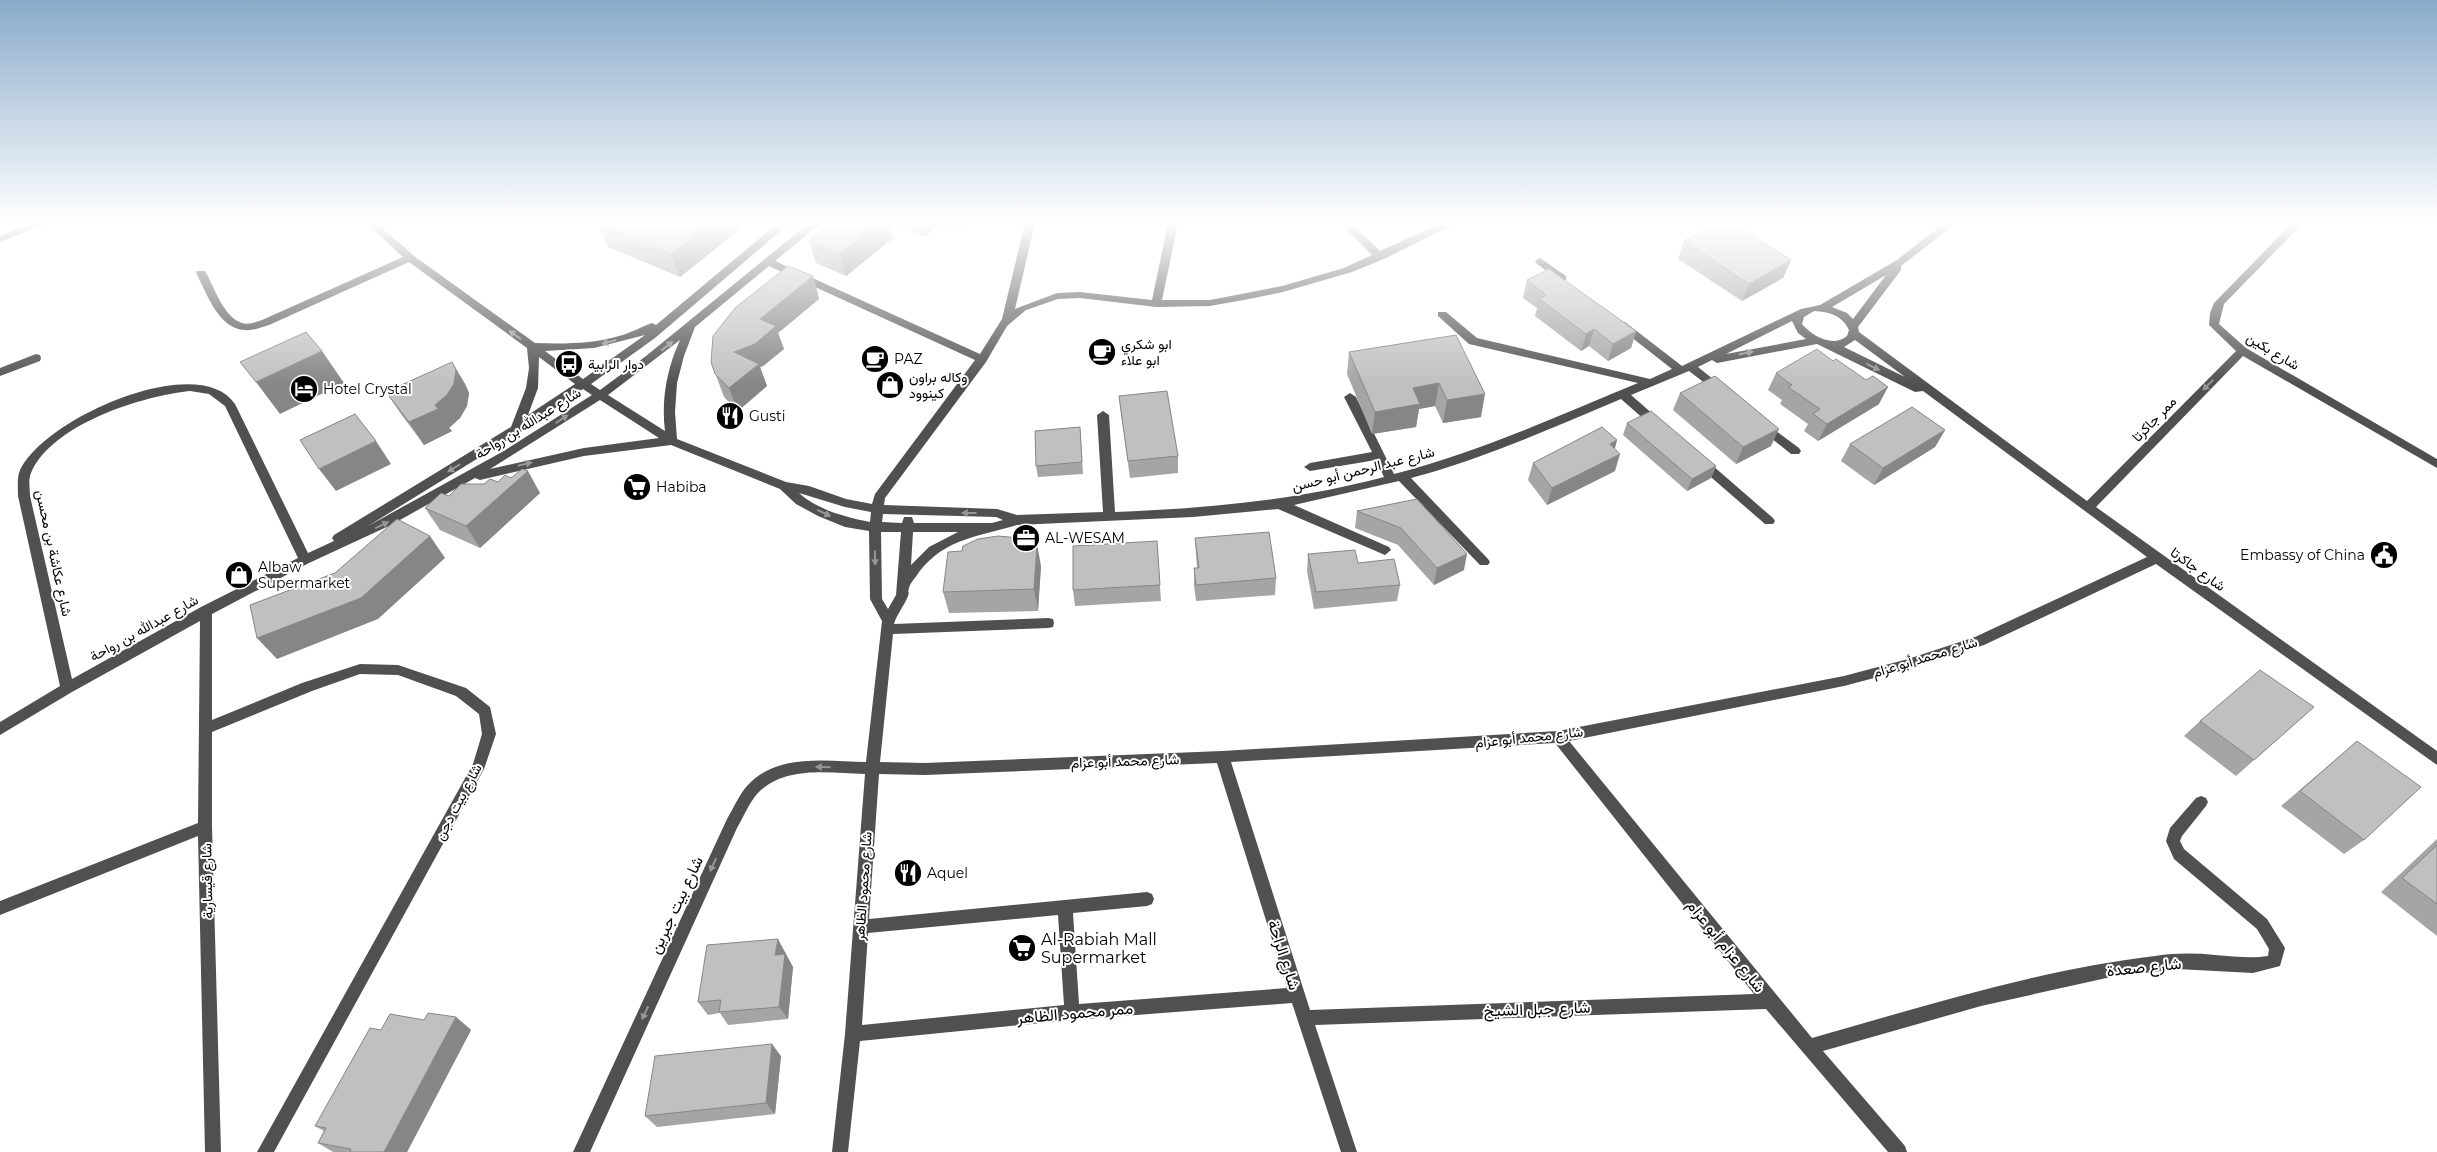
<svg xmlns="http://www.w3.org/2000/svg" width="2437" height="1152" font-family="Montserrat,Vazirmatn,sans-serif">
<rect width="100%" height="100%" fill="#fff"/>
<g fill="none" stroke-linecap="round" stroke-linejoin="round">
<g fill="#505050" fill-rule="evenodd">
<path d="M33,223H49L0,242V236Z"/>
<path d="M366,223H377L414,256L535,343C563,344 592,344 619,336C631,333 641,327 652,323L656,325L778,223H790L655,338L591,384L600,390L646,356L809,223H821L775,261L980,354L1002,319L1025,223H1035L1015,309L1057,293L1080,292L1152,300L1168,223H1178L1162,300H1210L1282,286L1344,268L1372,255L1340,223H1351L1380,251L1442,223H1456L1384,259L1352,272L1283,292L1249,299L1210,306L1156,307L1080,298L1058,299L1026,310L1007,326L986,362L885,498L884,505L997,509L1017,515L1103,512L1097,415L1103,411L1109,415L1115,512C1208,508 1293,501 1384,477L1376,460L1310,471L1304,467L1310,463L1372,452L1344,397L1350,393L1356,397L1394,474C1479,452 1558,416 1638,383L1469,344L1438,316V312H1446L1477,338L1650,379L1672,369L1617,326V322H1625L1682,366L1801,309L1820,305L1897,260L1944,223H1956L1901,266V270L1858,327L1859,332L2087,501L2236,351L2209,325L2210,313L2214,303L2292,223H2303L2224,304L2219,324L2246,348L2437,459V468L2243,356L2096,507L2437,751V765L2156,564L1984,645L1908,669L1844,686L1569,741L1812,1038C1925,1006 2038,970 2155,956C2175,953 2195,953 2215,955C2233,956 2250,959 2268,956L2269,949L2257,929L2174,859L2166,841L2170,828L2196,798L2201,796L2206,798L2208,802L2206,806L2182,836L2180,841L2184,849L2267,919L2285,948L2280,966L2253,973L2177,969L2111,977L1981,1006L1823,1051L1905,1146L1907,1152H1888L1766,1009L1315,1025L1357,1152H1341L1292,1003L1072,1020L860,1041L848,1152H832L845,1034L865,774C829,773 784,765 757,794C749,803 743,818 737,828L590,1152H573L727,819C733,809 739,795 747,786C776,753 827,761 866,762L882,621L870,599L869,531L845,527L818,516L796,504L780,489L671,445L584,456L480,480L475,478L391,525L309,563L212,614V720L302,683L360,664L398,665L466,688L490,707L496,734L484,769L274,1152H257L473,764L482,734L479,714L456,696L398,675L360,674L312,691L212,732V827L221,1152H205L198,836L0,915V901L198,823L200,621L72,692L0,735V722L60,686L18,496C18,489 17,480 19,473C38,421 198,349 235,404L308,553L334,541L332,538L334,535L511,427L526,388L529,368L527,348L409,262L269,325C262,327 253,331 245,330C218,329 207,293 196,273L197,271H205C214,286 223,317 242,323C249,325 256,322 262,320L403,257ZM769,266L975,360L875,494L872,504L846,499L809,486L786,482L677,439L675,412L677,383L684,356L695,327ZM1886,275L1853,319L1847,313L1832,307ZM1814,311C1829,312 1842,315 1849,330L1847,336C1833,348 1812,336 1802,324L1804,317ZM1792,321L1798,333L1806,339L1726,354ZM645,335L583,379L545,351L594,348ZM680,340C667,368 661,400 665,431L608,395ZM1855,340L1905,377L1844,347ZM1817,344L1915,392L1923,391L2147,557L1975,637L1908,659L1844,676L1558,731L1222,751L925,763L880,762L893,634L1048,628L1053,627L1054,623L1053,619L1048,618L894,624C897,614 904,606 908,596C910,590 907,595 909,588C910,583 916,577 919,572C945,538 981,536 1017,525L1193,517L1278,509L1385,555L1391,550L1389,547L1294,505L1399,481L1480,565H1488L1490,562L1488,559L1411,478C1483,459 1552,428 1621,399L1654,428H1662L1664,425L1662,422L1631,395L1689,371L1719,394L1725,390L1723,387L1698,367L1712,360L1717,363ZM539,357L575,384L528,415L538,388ZM583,389L592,395L502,452L368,526L519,433ZM190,391L209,394L225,406L298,558L201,607L72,679L30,496C30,489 28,480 31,473C52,424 142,396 190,391ZM600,400L659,438L584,448L490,469ZM799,493L845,507L871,512L870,522C845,517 818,510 799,493ZM883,514L996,517L1003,520L992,523H914L912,517H904L902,523L882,522ZM881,532H901L896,595L888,609L882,599ZM913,532H958L929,547L911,565ZM1555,743L1754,994L1310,1010L1231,762ZM1217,763L1287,988L1079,1004L1073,913L1147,906L1152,904L1154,899L1152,894L1147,892L869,919L879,774L925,775ZM1058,915L1064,1005L862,1025L868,933Z"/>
<path d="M1540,258L1566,276V280H1558L1536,263L1535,261Z"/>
<path d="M36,354L40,355L41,358L40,361L0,376V368Z"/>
<path d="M1764,422L1799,448L1801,451L1799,454H1791L1760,429L1758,426Z"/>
<path d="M1701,458L1705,459L1773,518L1775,521L1773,524H1765L1697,465L1695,462L1697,459Z"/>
</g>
</g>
<g fill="#a5a5a5">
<path d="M831,223H972L964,231L956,228L952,232L937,226L925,237L889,224L893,238L846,276L816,263L809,241Z"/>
<path d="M598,224L740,229L680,277L608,247Z"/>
<path d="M1684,241L1791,260L1783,278L1742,301L1678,259Z"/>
<path d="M813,276L819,299L778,333L784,349L763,366L760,367L767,386L738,411L724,397L711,362Z"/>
<path d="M1527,280L1636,331L1631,348L1608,361L1589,346L1581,351L1535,316L1537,308L1523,298Z"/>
<path d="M1456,335L1481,417L1443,423L1435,406L1419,409L1416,427L1372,434L1347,374L1349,352Z"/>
<path d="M452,362L465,384L469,393L467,406L460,418L449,428L452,431L424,445L401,414L386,392Z"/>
<path d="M1776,373L1879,404L1818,441L1804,431L1808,424L1780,404L1782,400L1768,390Z"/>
<path d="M1680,393L1771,446L1736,464L1673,410Z"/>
<path d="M1119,396L1178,456V473L1130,478L1121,413Z"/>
<path d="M1627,423L1716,466L1711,478L1687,491L1623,435Z"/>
<path d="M1080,427L1083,474L1038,477L1036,466Z"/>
<path d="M1945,430L1935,447L1874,485L1841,461L1850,444Z"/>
<path d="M1617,440L1615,448V471L1547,505L1528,480L1533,463Z"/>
<path d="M498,482L540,493L480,548L440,530L425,508L449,496L484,484Z"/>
<path d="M1417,499L1464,570L1434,585L1398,545L1355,528L1357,511Z"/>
<path d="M1195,538L1276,578L1275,595L1196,601L1194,585V568H1197L1196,554Z"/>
<path d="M1157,541L1161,601L1075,606L1073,590Z"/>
<path d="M1308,554L1358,563L1400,585L1397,601L1314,609L1307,571Z"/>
<path d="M1041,566L1038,611L949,613L943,592Z"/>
<path d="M2314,707L2236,776L2184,736L2200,721Z"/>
<path d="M2357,741L2364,840L2344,854L2281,806Z"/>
<path d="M2437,839V936L2381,892Z"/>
<path d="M786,952L785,954L793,967L788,1019L728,1025L720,1013L708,1015L698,1002Z"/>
<path d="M456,1017L471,1030L407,1152H333L318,1143L324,1131L315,1126L381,1030L424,1020Z"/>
<path d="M781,1056L775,1114L657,1127L645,1116Z"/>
</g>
<g fill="#868686">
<path d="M711,223H738L740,229L680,277L671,254Z"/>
<path d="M878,223H889L893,238L846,276L840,254Z"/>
<path d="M922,223H937V226L925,237Z"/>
<path d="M950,223H956V228L952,232Z"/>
<path d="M962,223H972L964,231Z"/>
<path d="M1791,260L1783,278L1742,301L1749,284Z"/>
<path d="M813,276L819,299L778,333L784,349L763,366L760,367L767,386L738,411L729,388L734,352L760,319Z"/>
<path d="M1594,329L1589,346L1581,351L1586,334Z"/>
<path d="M1636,331L1631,348L1608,361L1613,344Z"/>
<path d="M322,351L344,383L280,414L256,382Z"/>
<path d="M452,362L465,384L469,393L467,406L460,418L449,428L452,431L424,445L409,422L435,405Z"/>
<path d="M1439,383L1435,406L1419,409L1416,427L1372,434L1375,412L1413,388Z"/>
<path d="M1888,387L1879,404L1818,441L1827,424Z"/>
<path d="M1485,394L1481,417L1443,423L1447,400Z"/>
<path d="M1779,429L1771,446L1736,464L1743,447Z"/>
<path d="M1945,430L1935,447L1874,485L1883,468Z"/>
<path d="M1617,440L1612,458L1610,444Z"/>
<path d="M376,441L391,464L336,491L319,469Z"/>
<path d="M1620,454L1615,471L1547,505L1552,488Z"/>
<path d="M1716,466L1711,478L1687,491L1692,479Z"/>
<path d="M528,471L540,493L480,548L466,526Z"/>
<path d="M430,536L445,558L378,619L277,659L257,638Z"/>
<path d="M1037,544L1041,566L1038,611L1034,589Z"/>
<path d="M1467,554L1464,570L1434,585L1437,568Z"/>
<path d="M778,939L793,967L788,1019L779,1007L775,955Z"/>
<path d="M456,1017L471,1030L407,1152H384Z"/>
<path d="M772,1044L781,1056L775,1114L766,1103Z"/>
</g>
<g fill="#c0c0c0" stroke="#868686">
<path d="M599,223H711L671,254L598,224Z"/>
<path d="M831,223H878L840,254L809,241Z"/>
<path d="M1717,223H1732L1791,260L1749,284L1684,241Z"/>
<path d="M788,266L813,276L760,319L776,326L755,344L734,352L759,364L729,388L715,374L711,362L713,336L735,308Z"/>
<path d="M1549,269L1636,331L1613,344L1594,329L1586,334L1539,299L1546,295L1527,280Z"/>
<path d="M306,332L322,351L256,382L240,362Z"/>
<path d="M1456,335L1485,394L1447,400L1439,383L1413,388L1420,404L1375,412L1349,352Z"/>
<path d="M1817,349L1833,361L1836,359L1866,380L1873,376L1888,387L1827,424L1813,414L1820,409L1788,387L1792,385L1776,373Z"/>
<path d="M452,362L456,370L454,384L447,395L435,405L438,409L409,422L386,392Z"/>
<path d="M1715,376L1779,429L1743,447L1680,393Z"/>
<path d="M1167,391L1178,456L1128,461L1119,396Z"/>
<path d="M1912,407L1945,430L1883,468L1850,444Z"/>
<path d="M1651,411L1716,466L1692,479L1627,423Z"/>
<path d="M355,414L376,441L319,469L300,440Z"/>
<path d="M1080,427L1082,462L1036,466L1035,431Z"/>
<path d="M1602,427L1617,440L1610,444L1620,454L1552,488L1533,463Z"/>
<path d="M522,469L528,471L466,526L425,508L441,493L449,496L461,484H484L490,479L498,482L505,475L511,478Z"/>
<path d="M1417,499L1467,554L1437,568L1401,528L1357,511Z"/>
<path d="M397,519L430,536L361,598L257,638L250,605L335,573Z"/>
<path d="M1269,532L1276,578L1196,585L1194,568H1199L1195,538Z"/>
<path d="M998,536L1020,538L1037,544L1034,589L943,592L948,552L962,551L963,546L978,539Z"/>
<path d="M1157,541L1160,585L1073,590V546Z"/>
<path d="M1355,550L1358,563L1394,559L1400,585L1316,592L1308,554Z"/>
<path d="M2260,670L2314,707L2254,760L2200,721Z"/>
<path d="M2357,741L2421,787L2364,840L2300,791Z"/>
<path d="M2437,845V904L2402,878Z"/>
<path d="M778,939L775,955L785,954L779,1007L719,1012L721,1000L698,1002L707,945Z"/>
<path d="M428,1013L456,1017L384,1152H350L351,1149L318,1143L326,1128L315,1126L370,1028L381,1030L390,1014L424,1020Z"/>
<path d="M772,1044L766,1103L645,1116L655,1056Z"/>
</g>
<defs><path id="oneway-solid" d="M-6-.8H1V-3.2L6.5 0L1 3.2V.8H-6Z" transform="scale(1.25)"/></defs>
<g fill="#969696">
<use href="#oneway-solid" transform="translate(515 335) rotate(-144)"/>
<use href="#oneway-solid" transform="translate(609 342) rotate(165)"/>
<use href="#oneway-solid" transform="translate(667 346) rotate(-38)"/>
<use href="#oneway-solid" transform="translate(1746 353) rotate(-12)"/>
<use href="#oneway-solid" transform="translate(1873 367) rotate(26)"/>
<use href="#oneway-solid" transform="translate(2208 385) rotate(134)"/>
<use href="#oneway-solid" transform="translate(562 419) rotate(-33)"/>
<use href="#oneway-solid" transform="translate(525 464) rotate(-13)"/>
<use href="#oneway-solid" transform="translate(454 468) rotate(148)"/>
<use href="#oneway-solid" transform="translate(824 513) rotate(25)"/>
<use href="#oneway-solid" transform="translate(969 513) rotate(-180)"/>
<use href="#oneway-solid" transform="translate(382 525) rotate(-26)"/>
<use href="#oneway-solid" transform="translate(875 558) rotate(89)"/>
<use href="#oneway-solid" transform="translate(823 767) rotate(-178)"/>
<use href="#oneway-solid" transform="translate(713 865) rotate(115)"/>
<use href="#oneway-solid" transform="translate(645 1013) rotate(115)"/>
</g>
<linearGradient id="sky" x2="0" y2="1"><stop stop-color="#8aabca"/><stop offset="0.58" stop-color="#fff"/><stop offset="1" stop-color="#fff" stop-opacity="0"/></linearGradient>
<rect width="2437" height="385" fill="url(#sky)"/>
<defs>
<symbol id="cafe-disc" viewBox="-11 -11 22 22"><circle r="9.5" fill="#000" stroke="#fff"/><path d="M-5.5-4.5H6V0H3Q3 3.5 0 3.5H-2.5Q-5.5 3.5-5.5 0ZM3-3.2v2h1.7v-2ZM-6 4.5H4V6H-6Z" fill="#fff"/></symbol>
<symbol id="bus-disc" viewBox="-11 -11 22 22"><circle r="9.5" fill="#000" stroke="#fff"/><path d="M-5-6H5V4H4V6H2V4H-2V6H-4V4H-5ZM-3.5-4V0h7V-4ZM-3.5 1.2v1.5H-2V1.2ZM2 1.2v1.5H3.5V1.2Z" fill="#fff"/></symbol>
<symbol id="shop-disc" viewBox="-11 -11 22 22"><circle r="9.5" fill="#000" stroke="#fff"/><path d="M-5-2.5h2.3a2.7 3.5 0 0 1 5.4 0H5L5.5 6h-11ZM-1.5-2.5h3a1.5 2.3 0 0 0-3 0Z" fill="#fff"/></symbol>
<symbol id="hotel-disc" viewBox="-11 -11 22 22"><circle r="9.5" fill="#000" stroke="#fff"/><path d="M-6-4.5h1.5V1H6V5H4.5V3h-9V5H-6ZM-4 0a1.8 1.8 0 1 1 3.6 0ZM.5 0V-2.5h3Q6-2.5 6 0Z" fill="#fff"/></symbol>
<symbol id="restaurant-disc" viewBox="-11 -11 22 22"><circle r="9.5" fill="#000" stroke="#fff"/><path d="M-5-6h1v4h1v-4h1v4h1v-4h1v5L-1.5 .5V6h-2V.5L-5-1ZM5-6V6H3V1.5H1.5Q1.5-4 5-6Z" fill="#fff"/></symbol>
<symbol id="supermarket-disc" viewBox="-11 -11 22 22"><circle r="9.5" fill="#000" stroke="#fff"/><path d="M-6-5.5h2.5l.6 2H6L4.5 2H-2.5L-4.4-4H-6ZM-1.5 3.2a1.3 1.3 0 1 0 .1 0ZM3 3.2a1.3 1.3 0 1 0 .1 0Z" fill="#fff"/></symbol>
<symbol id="office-disc" viewBox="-11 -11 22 22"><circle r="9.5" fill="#000" stroke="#fff"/><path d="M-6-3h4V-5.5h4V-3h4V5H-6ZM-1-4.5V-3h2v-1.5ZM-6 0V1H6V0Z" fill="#fff"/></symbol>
<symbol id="civic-disc" viewBox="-11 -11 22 22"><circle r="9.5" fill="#000" stroke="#fff"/><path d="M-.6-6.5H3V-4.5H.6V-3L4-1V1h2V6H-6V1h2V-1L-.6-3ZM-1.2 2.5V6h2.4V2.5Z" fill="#fff"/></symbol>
</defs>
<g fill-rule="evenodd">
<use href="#cafe-disc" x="1086" y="336" width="32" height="32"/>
<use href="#cafe-disc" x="859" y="343" width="32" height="32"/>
<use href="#bus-disc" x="553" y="348" width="32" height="32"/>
<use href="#shop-disc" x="874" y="369" width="32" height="32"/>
<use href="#hotel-disc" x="288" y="373" width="32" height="32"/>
<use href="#restaurant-disc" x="714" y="400" width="32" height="32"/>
<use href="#supermarket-disc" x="621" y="471" width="32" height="32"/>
<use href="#office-disc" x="1010" y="522" width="32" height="32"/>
<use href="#civic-disc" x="2368" y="539" width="32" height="32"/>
<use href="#shop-disc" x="223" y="559" width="32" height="32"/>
<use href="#restaurant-disc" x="892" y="857" width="32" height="32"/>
<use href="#supermarket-disc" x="1006" y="932" width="32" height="32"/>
</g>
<g text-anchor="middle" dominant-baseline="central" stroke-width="4" stroke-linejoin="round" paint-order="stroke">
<g font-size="14" fill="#000" stroke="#fff" text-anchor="start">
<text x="1121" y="344">ابو شكري<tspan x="1121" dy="16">ابو علاء</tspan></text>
<text x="894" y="359">PAZ</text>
<text x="588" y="364">دوار الرابية</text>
<text x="909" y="377">وكاله براون<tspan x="909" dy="16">كينوود</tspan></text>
<text x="323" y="389">Hotel Crystal</text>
<text x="749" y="416">Gusti</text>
<text x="656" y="487">Habiba</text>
<text x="1045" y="538">AL-WESAM</text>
<text x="2365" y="555" text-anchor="end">Embassy of China</text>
<text x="258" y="567">Albaw<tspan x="258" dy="16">Supermarket</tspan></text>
<text x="927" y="873">Aquel</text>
</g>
<g font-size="14" fill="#000" stroke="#fff">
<text transform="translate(2273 351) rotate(31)">شارع بكين</text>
<text transform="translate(2154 419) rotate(-46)">ممر جاكرتا</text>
<text transform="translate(528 423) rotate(-32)">شارع عبدالله بن رواحة</text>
<text transform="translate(1363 469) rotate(-14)">شارع عبد الرحمن أبو حسن</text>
<text transform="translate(54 553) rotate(78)">شارع عكاشة بن محسن</text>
<text transform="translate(2198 569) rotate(36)">شارع جاكرتا</text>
<text transform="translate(144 628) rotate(-29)">شارع عبدالله بن رواحة</text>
<text transform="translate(1925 657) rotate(-17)">شارع محمد أبو عزام</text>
<text transform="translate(1529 737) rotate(-6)">شارع محمد أبو عزام</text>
<text transform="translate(1125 761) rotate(-2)">شارع محمد أبو عزام</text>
<text transform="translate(458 802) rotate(-62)">شارع بيت دجن</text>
<text transform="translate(207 881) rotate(-91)">شارع قيسارية</text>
<text transform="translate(863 886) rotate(-86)">شارع محمود الظاهر</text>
</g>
<g font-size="16" fill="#000" stroke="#fff">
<text transform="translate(676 905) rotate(-65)">شارع بيت جبرين</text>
<text transform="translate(1726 946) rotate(51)">شارع عزام أبو عزام</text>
<text transform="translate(1284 955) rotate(72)">شارع الراحة</text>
<text transform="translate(2144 967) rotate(-6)">شارع صعدة</text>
<text transform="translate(1537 1009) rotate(-2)">شارع جبل الشيخ</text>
<text transform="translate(1075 1013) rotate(-5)">ممر محمود الظاهر</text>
</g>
<g font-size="16" fill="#000" stroke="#fff" text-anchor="start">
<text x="1041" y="939">Al-Rabiah Mall<tspan x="1041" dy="18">Supermarket</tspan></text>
</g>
</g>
</svg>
